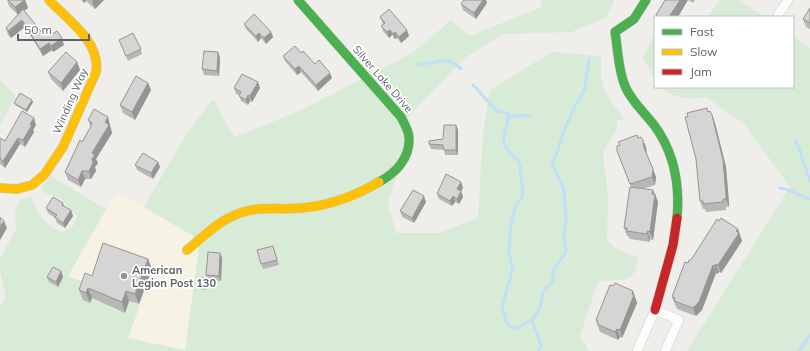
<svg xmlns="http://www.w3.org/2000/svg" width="810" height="351" font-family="Mulish,sans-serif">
<rect width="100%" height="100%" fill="#efeeea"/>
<path fill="#f7f3e4" d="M117,192L200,240L185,350L84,329L68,276Z"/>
<g fill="#d8ebd6">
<path d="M541,0H615L605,18L572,32L504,34L466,57L400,125L405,146L388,204L396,233H439L478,218L483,133L490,90L552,52L601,56C599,90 606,94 625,120H617V130L603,151L608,198L607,240L616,249L638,258L636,271L627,279L598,282L580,336L589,351H0V306L6,299L0,271V258L16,230L15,213L19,201L31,196C38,213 45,227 63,232L73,226L77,216L61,199L41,191V187L51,176L106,209L68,276L89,284L92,298L111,301L109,307L125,312L129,301L140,305L128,338L185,350L200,240L144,207L188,131L213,100L217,104V108L235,137L306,108L414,52L451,20L470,36L542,7Z"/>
<path d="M720,0H739L765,17H707Z"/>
<path d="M655,32V80L643,58Z"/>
<path d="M793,36L810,48V351H687L790,187L743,123L706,97C686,100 676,99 659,87H793Z"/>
<path d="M0,80L16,96L0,125Z"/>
</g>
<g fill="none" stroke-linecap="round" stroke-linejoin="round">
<g stroke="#bfe0f9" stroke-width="3">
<path d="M418,65C433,63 448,55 461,69"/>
<path d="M473,85L497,111L507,113C511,123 501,134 504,144C507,153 517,156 520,165L523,195L515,208L511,224L509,254L513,268L502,307L508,325L515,329L529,321H532L540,308L543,291L552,283L554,269L566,252L564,237L566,222L564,190L552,163L557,153L563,133L575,106L584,91L589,60"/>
<path d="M509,117L530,115"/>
<path d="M796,140L810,181"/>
<path d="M780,188C790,189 800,196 810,199"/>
<path d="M532,321L541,345L539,351"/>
<path d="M799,351L810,335"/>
</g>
<defs>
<g id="street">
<path d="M778,15L788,0"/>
<path d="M637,351L655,310L679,320L665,351"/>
</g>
<g id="fast">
<path d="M298,0L401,117C404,123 409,131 409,138C410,158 396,173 379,182"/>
<path d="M646,0L634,19L615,32C618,50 618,69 625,86C631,101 644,112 654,125C674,152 680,185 677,218"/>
</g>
<g id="slow">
<path d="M0,188L17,189L32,185L44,175L63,147L96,72C101,42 67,19 49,0"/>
<path d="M187,250C203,237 219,220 240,213C259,206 281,210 301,208C328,206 355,196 379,182"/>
</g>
<path id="jam" d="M655,310L673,245L677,218"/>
</defs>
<use href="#street" stroke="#cbcccc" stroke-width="10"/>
<use href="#fast" stroke="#cacacb" stroke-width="10"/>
<use href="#slow" stroke="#cacacb" stroke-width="10"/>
<use href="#jam" stroke="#cacacb" stroke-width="10"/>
<use href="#street" stroke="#fdfcfc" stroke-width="9"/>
<use href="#fast" stroke="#4caf50" stroke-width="9"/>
<use href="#slow" stroke="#ffc107" stroke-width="9"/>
<use href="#jam" stroke="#c62828" stroke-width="9"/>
</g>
<g fill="#b8b7b5">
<path d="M7,0H25L28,8L24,11L43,34L51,35L64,45L53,52L52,50L43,56L25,27L11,38L8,35L6,28L18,15L9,6Z"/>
<path d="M81,0H104L95,9L86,1L84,3Z"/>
<path d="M688,0H695L693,3Z"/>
<path d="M487,3L476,19L463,10L461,4Z"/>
<path d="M810,8V29L806,27L803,19Z"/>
<path d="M380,17L409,36L401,43L397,38L395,39L392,35L389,38L383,31L381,26L383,24L382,22Z"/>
<path d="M244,24L271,32L273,37L266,44L261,38L258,42L246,29Z"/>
<path d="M119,40L141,49L142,54L128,61Z"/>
<path d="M218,52L220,58L219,76L204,75L202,69Z"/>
<path d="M301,53L332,78L318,91L301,72L297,75L285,61L283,56Z"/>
<path d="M77,62L80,70L63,91L51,79L48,72Z"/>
<path d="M258,82L260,88L252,102L250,101L248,105L241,101L239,95L236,94L234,88Z"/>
<path d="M148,83L151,90L135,120L123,113L120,105Z"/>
<path d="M33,102L27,112L15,105L14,103Z"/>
<path d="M708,111L712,115L715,123L726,167L729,203V207H726V210L706,212L705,209H703L700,201L696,159L688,117Z"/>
<path d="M88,120L110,125V126L112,133L96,159L98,163L95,167L96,171L91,179H85L81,187L68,180L65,172L91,128Z"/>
<path d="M36,125L33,130L34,132L25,147L20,144L5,168L0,164V138L5,141Z"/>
<path d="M456,125L458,130V155H445L444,150L431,149L429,144L443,139Z"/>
<path d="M639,138L643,140L646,147L647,155L656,177L655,185L643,189L653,190L658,202L653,240L650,239V242L630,239L628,236H627L624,228L631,187L617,151Z"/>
<path d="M158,162L160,167L153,179L137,170L135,165Z"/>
<path d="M461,182L463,188L461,191L463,197L459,204L455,202L452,206L439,199L437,194Z"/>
<path d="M426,202L414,223L402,217L400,211Z"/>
<path d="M63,203L64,206L71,210L73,216L65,228L57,223L55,218L48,213L46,208Z"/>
<path d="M719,221L738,229L742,241L721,273L719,272L717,274L716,273L702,310L696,316L677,309L672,297L688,263L691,260Z"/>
<path d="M273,246L279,265L263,269L261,264Z"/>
<path d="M222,258L221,281L208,280L206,275Z"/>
<path d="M148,259L152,269L139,304L129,301L125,313L92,298L90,303L83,300L79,290L92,276Z"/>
<path d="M61,271L63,277L58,287L49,282L47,277Z"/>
<path d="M207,281V290L199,289L198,286Z"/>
<path d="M613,286L633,291L637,303L622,338L620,337L618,340L600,332L596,320Z"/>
</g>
<g fill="#969594">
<path d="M25,0L28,8L18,15L15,7Z"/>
<path d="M83,0H85L86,1L84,3Z"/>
<path d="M93,0H104L95,9L92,1Z"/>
<path d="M483,0H486L487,3L476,19L474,13Z"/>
<path d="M680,0H688L678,17H669Z"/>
<path d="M22,20L25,27L11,38L8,31Z"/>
<path d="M390,30L392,35L389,38L387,32Z"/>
<path d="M407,30L409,36L401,43L399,37Z"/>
<path d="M271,32L273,37L266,44L264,38Z"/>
<path d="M395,32L397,38L395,39L393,34Z"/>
<path d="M259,33L261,38L258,42L256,36Z"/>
<path d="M62,38L64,45L53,52L51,46Z"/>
<path d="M49,43L52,50L43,56L40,49Z"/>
<path d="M218,52L220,58L219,76L217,71Z"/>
<path d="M77,62L80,70L63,91L61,83Z"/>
<path d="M299,66L301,72L297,75L295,69Z"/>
<path d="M330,73L332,78L318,91L316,85Z"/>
<path d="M258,82L260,88L252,102L250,96Z"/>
<path d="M148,83L151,90L135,120L132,112Z"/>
<path d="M248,95L250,101L248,105L246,100Z"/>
<path d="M32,100L33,102L27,112L26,110Z"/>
<path d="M712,115L715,123L726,167L729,203V207L726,199Z"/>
<path d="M108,117L112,133L96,159L98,163L95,167L96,171L91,179L89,171L92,153L105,122Z"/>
<path d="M34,118L36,125L33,130L34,132L25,147L23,140L30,124Z"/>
<path d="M456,125L458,130V155L456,150Z"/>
<path d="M18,138L20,144L5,168L3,161Z"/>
<path d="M643,140L646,147L647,156L644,148Z"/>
<path d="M158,162L160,167L153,179L151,173Z"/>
<path d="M653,169L656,177L655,185L652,177Z"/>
<path d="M82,171L85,179L81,187L78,180Z"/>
<path d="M461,182L463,188L459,194L457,189Z"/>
<path d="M653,190L655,196V194L658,202L653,240L650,232Z"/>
<path d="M461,191L463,197L459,204L457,199Z"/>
<path d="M424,196L426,202L414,223L412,218Z"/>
<path d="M453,196L455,202L452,206L450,201Z"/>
<path d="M71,210L73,216L65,228L63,223Z"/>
<path d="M4,221L7,228L0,240V227Z"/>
<path d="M738,229L742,241L721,273L718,265Z"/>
<path d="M647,231L650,239V242L647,234Z"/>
<path d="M220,253L222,258L221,281L219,276Z"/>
<path d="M148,259L152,269L139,304L135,294Z"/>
<path d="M716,264L719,272L717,274L714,266Z"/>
<path d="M713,265L716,273L702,310L696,316L693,308Z"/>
<path d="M61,271L63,277L58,287L56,282Z"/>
<path d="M206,278L207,281V290L206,287Z"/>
<path d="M88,288L92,298L90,303L86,293Z"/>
<path d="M126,291L129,301L125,313L122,302Z"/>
<path d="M633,291L637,303L622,338L620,330Z"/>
<path d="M617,329L620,337L618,340L615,332Z"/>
</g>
<g fill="#d6d5d3" stroke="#969594">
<path d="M8,0H25L15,7Z"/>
<path d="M464,0H483L474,13L461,4Z"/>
<path d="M665,0H680L669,17H658L656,15Z"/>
<path d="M810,8V23L803,19Z"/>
<path d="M23,9L43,34L48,30L51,35L57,31L62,38L51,46L49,43L40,49L22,20L8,31L6,28Z"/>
<path d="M389,9L407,30L399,37L395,32L393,34L390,30L387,32L381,26L385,23L380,17Z"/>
<path d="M254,14L271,32L264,38L259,33L256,36L244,24Z"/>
<path d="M133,33L141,49L126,56L119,40Z"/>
<path d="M295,46L301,53L303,51L315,64L319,60L330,73L316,85L299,66L295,69L283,56Z"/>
<path d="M204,51L218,52L217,71L202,69Z"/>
<path d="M66,52L77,62L61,83L48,72Z"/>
<path d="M242,74L258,82L250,96L248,95L246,100L239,96L241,92L234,88Z"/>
<path d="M136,76L148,83L132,112L120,105Z"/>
<path d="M20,93L32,100L26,110L14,103Z"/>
<path d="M707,108L708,112L710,111L712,115L723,160L726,195V199H723V202L703,204V201H700L696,159L685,117H688L687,113Z"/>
<path d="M94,109L108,117L105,122L109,125L92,153L95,155L92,159L93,163L89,171H82L78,180L65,172L80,140L82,142L90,128L92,123L88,120Z"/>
<path d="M22,111L34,118L30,124L32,125L23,140L18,138L3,161L0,159V138L5,141Z"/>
<path d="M444,125H456V150H444L443,145L429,144V141L443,139Z"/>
<path d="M637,135L638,138L641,137L643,140L644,148L653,169L652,177L630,184L617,151V146L620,145L618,142Z"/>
<path d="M143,153L158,162L151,173L135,165Z"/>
<path d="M446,174L461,182L457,189L461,191L457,199L453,196L450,201L437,194Z"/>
<path d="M630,187L653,190L652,194H655L650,232L647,231V234L627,231V228H624Z"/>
<path d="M413,190L424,196L412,218L400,211Z"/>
<path d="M53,197L63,203L62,205L71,210L63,223L55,217L57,215L46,208Z"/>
<path d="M0,217L4,221L0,227Z"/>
<path d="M721,218L738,229L736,231L739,233L718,265L716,264L714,266L713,265L699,302L693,308L674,301L675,298L672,297L685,262L688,263L689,260H691L717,219L719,221Z"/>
<path d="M103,243L148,259L135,294L126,291L122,302L88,288L86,293L79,290L85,273L92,276Z"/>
<path d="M273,246L277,260L261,264L257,250Z"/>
<path d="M208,252L220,253L219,276L206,275Z"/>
<path d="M53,267L61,271L56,282L47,277Z"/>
<path d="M199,278H206V287L198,286Z"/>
<path d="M615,283L633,291L632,294L634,295L620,330L617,329L615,332L597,324L598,321L596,320L610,285L613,286Z"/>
</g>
<circle fill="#919496" stroke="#fff" stroke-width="1.5" cx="124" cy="276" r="4"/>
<g text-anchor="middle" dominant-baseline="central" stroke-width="3.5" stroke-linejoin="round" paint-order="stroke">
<g font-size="11" fill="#5f6368" stroke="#fff">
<text transform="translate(383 79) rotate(49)">Silver Lake Drive</text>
<text transform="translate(70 101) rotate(-66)">Winding Way</text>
</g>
<g font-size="11" font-weight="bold" fill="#5f6368" stroke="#fff" text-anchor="start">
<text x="132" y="270">American<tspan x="132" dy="13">Legion Post 130</tspan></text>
</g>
</g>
<rect x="654" y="16" width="140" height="72" fill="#ffffff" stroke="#bfc1c3"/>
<rect x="662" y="29" width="20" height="6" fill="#4caf50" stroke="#bfc1c3"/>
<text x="690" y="36" font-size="12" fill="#5f6368">Fast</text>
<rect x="662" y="49" width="20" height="6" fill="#ffc107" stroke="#bfc1c3"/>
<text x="690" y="56" font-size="12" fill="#5f6368">Slow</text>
<rect x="662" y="69" width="20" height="6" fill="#c62828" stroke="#bfc1c3"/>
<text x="690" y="76" font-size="12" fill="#5f6368">Jam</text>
<path d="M18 34v6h71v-6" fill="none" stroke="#5f6368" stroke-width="2"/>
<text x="24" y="34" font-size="12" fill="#5f6368" stroke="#ffffff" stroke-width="3" paint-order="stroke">50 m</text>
</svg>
